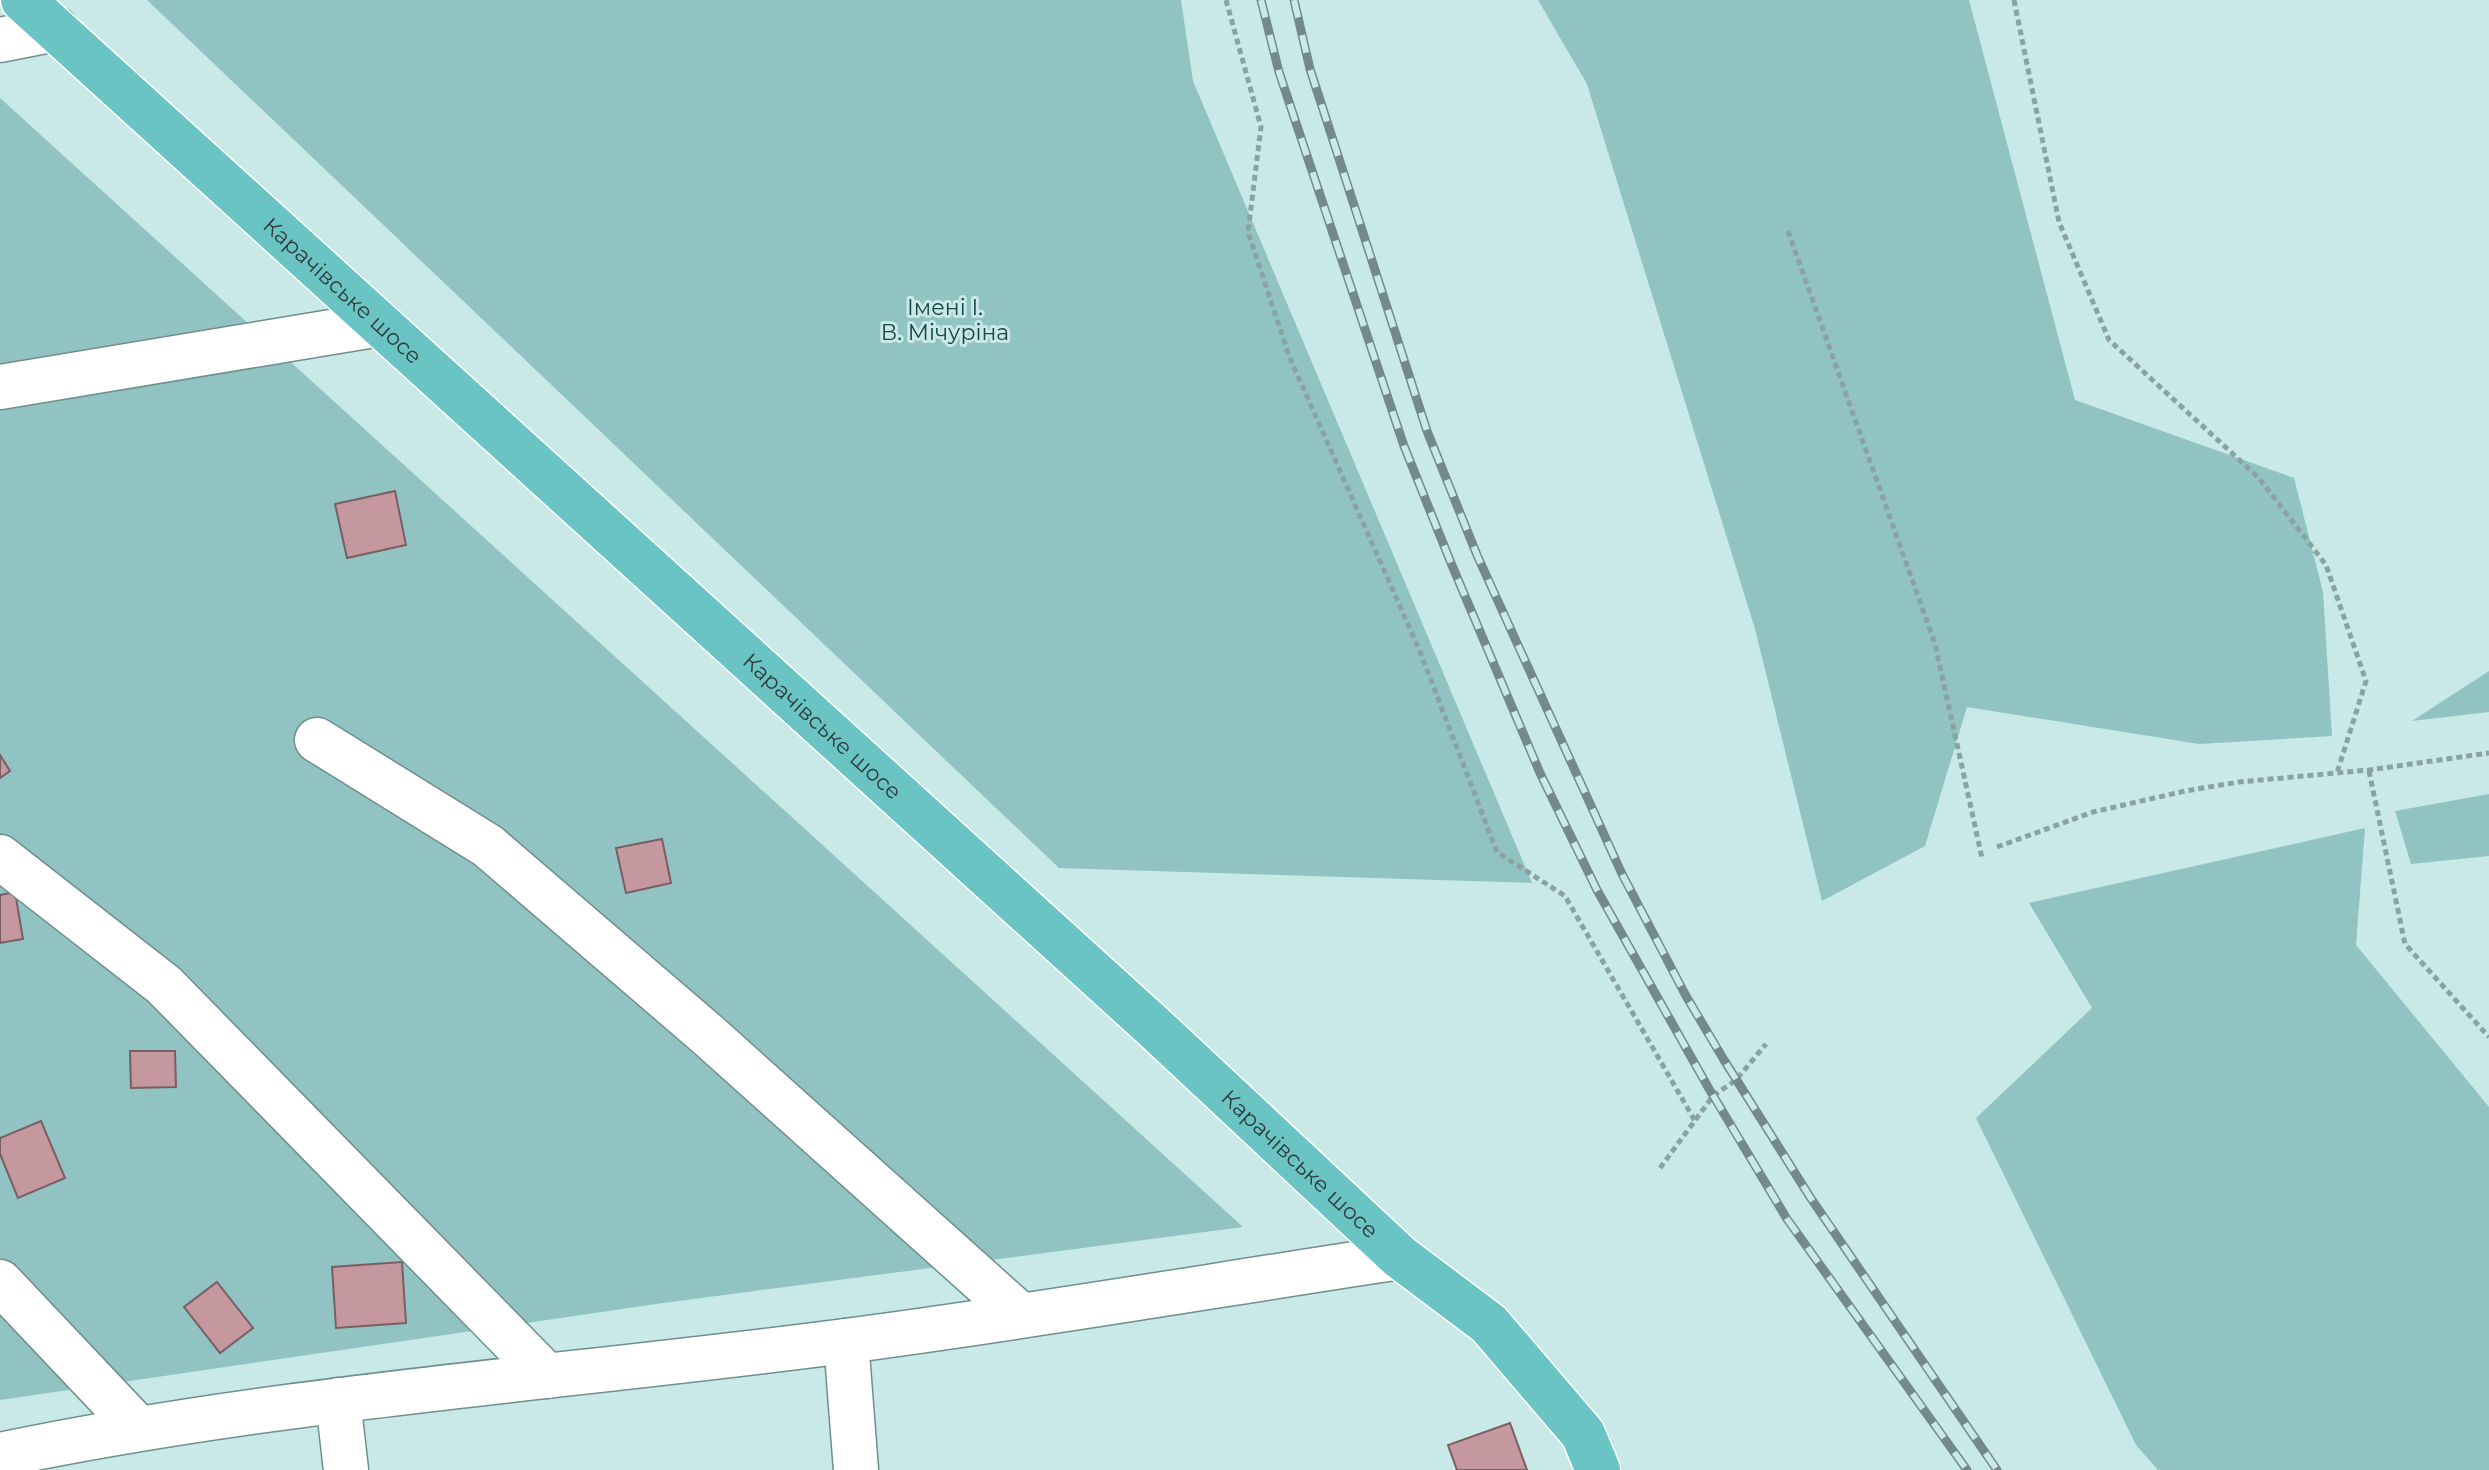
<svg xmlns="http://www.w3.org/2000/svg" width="2489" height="1470" font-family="Montserrat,sans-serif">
<rect width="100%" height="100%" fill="#c8e9e8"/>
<g fill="#90c3c2">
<path d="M147,0H1181L1193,81L1532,883L1059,868Z"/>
<path d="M1538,0H1969L2075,400L2294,478L2323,592L2332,736L2199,744L1967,707L1925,846L1822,901L1755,629L1587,84Z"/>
<path d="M0,98L1243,1227L663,1303L0,1400Z"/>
<path d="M2489,671V712L2412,721Z"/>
<path d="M2489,794V856L2411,864L2395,811Z"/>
<path d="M2365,828L2356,945L2489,1107V1470H2158L2136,1445L1976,1118L2092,1008L2029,903Z"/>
</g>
<g fill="#c5979f" stroke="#795f63" stroke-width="2">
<path d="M395,491L406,545L347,558L335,504Z"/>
<path d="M0,755L10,771L0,778Z"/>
<path d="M662,839L671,883L626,893L616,848Z"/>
<path d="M15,892L23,939L0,943V895Z"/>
<path d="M130,1051H175L176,1087L131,1088Z"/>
<path d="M41,1121L65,1178L18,1198L0,1154V1138Z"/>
<path d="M402,1262L406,1323L336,1328L332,1267Z"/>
<path d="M217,1282L253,1328L220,1353L184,1307Z"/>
<path d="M1510,1423L1527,1470H1457L1448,1445Z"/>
</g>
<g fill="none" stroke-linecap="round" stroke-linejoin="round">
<defs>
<g id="minor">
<path d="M0,40L56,29"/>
<path d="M0,387L380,324"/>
<path d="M317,740L488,846L708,1035L1020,1315"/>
<path d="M0,857L164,985L547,1376"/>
<path d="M0,1282L138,1428"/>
<path d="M846,1341L856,1470"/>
<path d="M338,1400L346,1470"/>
<path d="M0,1455C279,1397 563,1378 845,1341C1030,1317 1215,1285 1400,1257"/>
</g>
<g id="major">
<path id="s1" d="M23,0L1156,1029L1400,1257L1489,1324L1583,1434L1598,1470"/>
</g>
</defs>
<use href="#minor" stroke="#708e8e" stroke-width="47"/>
<use href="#major" stroke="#fff" stroke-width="47"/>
<g stroke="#8aa3a2" stroke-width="5" stroke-dasharray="6 4" stroke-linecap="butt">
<path d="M1226,0L1261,127L1248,232L1289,356L1419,649L1497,852L1565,896L1695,1121"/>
<path d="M2014,0L2059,222L2109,340L2259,478L2326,565L2366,681L2337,773"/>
<path d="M1788,231L1935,644L1982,858"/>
<path d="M2369,771L2405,944L2489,1037"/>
<path d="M1997,847L2093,812L2185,791L2239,782L2369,770L2489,753"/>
<path d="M1660,1168L1713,1096L1736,1080L1766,1044"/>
</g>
<use href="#minor" stroke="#fff" stroke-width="44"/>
<use href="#major" stroke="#6ac4c4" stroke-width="44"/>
<defs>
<g id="rail">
<path d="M1261,0L1279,72L1404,446L1451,563L1540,773L1597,890L1708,1087L1787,1219L1967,1470"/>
<path d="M1294,0L1310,69L1427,431L1477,555L1622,874L1686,996L1724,1060L1810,1197L1997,1470"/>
</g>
</defs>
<use href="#rail" stroke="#748a8a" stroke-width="9"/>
<use href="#rail" stroke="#c8e9e8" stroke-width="6" stroke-dasharray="18" stroke-linecap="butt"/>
</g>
<g text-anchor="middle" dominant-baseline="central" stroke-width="6" stroke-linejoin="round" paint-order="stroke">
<g font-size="22" fill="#2f3c3c" stroke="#c8e9e8">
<text stroke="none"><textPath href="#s1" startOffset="432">Карачівське шосе</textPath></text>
<text stroke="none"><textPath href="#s1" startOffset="1080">Карачівське шосе</textPath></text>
<text stroke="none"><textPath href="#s1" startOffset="1728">Карачівське шосе</textPath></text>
</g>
<g font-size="22" fill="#164747" stroke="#c8e9e8">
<text x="945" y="307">Імені І.<tspan x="945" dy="25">В. Мічуріна</tspan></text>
</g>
</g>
</svg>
